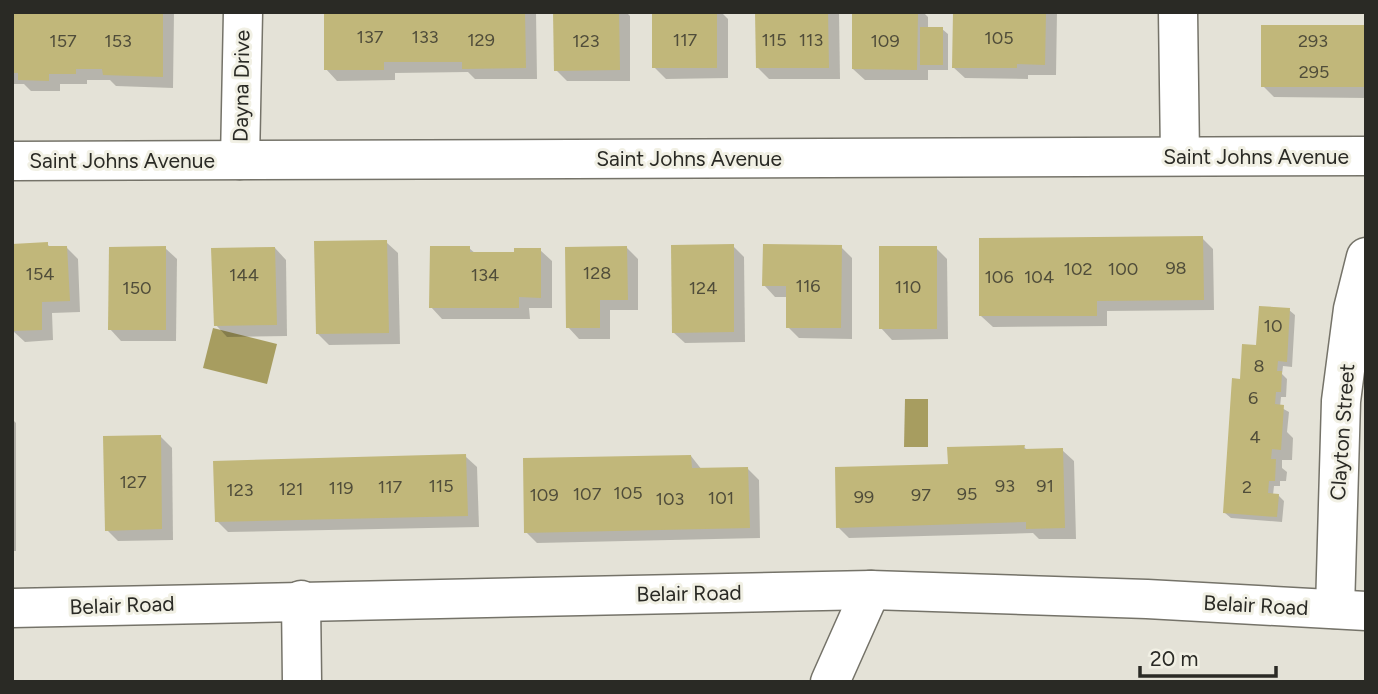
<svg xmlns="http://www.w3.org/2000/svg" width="1378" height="694" font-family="Figtree,sans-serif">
<rect width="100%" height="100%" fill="#e4e2d7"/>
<g fill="#a79d60">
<path d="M213,328L277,344L267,384L203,368Z"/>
<path d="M905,399H928V447H904Z"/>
</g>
<g fill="#0003">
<path d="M12,12H174L173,88L116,86L110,80H87V84H60V91H31L24,84H12Z"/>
<path d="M325,12H536L537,79H475L468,72L395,73V80L337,81L326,69Z"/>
<path d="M555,12H626L630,16V81H567L556,70Z"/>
<path d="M654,12H721L728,19V78L666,79L654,67Z"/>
<path d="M757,12H839L840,79H769L758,68Z"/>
<path d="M854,12H923L928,17V29H942L948,34V70H928V80H865L853,69Z"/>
<path d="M954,12H1057L1056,75H1028V79L965,78L953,67Z"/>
<path d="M1366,27V98L1274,97L1263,86Z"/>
<path d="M1202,238L1213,249L1214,310L1107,311V326L993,327L981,316Z"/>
<path d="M386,242L398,253L400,344L329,345L318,334Z"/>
<path d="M47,244L51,248H67L78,259L80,312L52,313L53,340L25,342L13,331Z"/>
<path d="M733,246L744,257L745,342L685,343L673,332Z"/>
<path d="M841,247L852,258V339L799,338L788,327V297H775L764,285Z"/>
<path d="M165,248L177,259L176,341H121L110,329Z"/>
<path d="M275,248L286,260L287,336L227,337L216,325Z"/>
<path d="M469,248L476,254H516L540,250L552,261V308H529L530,319H442L431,307Z"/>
<path d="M627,248L638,259V310H610V339H579L568,327Z"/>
<path d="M936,248L947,259L948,339L892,340L881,328Z"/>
<path d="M1289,310L1295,315L1292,367L1283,366L1282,374L1287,379L1286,397H1281L1280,407L1289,412L1287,432L1293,438L1292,460H1282V468L1287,472L1286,481H1280V486H1274L1273,495H1278L1284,501L1282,522L1231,518L1225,513L1242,381L1258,347Z"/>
<path d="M12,419L16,423V551H12Z"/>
<path d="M160,436L172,448L173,540L118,541L107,530Z"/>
<path d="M1024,447L1028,451L1062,450L1074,461L1076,539H1039L1033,533L849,538L838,527L950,466Z"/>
<path d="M465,456L477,467L479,527L228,532L217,521Z"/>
<path d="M691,456L702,470L748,469L759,480L760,538L537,543L526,532Z"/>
</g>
<g fill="#c1b77a">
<path d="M12,12H163V77L103,75L102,69H76V74H49V81L18,80V73H12Z"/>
<path d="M324,12H525L526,68L462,69V62H384V70H324Z"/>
<path d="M553,12H619L620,70L554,71Z"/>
<rect x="652" y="12" width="65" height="56"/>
<path d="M755,12H828L829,68H756Z"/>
<path d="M852,12H918L917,70L852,69Z"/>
<path d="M953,12H1046L1045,65L1017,64V68H952Z"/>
<rect x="1261" y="25" width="105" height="62"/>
<rect x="920" y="27" width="23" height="38"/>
<path d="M1203,236L1204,300L1097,301V316H979V238Z"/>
<path d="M387,240L389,333L316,334L314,241Z"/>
<path d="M48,242V246H67L70,301L42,302V330L12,331V244Z"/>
<path d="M734,244V332L672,333L671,245Z"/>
<path d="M763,244L842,245L841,328H786V286H762Z"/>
<path d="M166,246V330H108L109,247Z"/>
<path d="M430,246H470V252H514V248H541V298L519,297V308H429Z"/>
<path d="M627,246L628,300H600V328H566L565,247Z"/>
<rect x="879" y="246" width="58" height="83"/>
<path d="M275,247L277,325L214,326L211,248Z"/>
<path d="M1259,306L1290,308L1287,362L1278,361L1277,371H1282L1281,392H1276L1275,404L1284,405L1281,450L1272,449L1271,459H1276L1275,481H1269L1268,493L1279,494L1277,517L1223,513L1232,378L1240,379L1242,344L1256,345Z"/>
<path d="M161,435L162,529L105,531L103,436Z"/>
<path d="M1025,445L1024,449L1063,448L1065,528L1026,529V522L836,528L835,467L948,464L947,447Z"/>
<path d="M466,454L468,516L215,522L213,461Z"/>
<path d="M691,455L692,468L748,467L750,528L524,533L523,458Z"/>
</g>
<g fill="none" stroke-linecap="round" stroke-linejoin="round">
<defs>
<g id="minor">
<path d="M1178,12L1180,156"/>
<path d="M240,160L243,12"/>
<path d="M12,161L1366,156"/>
<path d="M301,600L302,682"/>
<path d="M12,608L871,590L1147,599L1366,611"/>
<path d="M1335,609L1341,401L1353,309L1366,257"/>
<path d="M830,682L871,590"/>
</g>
</defs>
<use href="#minor" stroke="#757369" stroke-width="41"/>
<use href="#minor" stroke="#fff" stroke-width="38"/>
</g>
<g text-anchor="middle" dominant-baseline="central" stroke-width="6" stroke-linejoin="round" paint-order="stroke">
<g font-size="18" fill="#504d3a">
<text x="370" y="37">137</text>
<text x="425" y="37">133</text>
<text x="999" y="38">105</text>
<text x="481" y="40">129</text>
<text x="685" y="40">117</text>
<text x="774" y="40">115</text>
<text x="811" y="40">113</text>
<text x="63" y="41">157</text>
<text x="118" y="41">153</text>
<text x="586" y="41">123</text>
<text x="885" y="41">109</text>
<text x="1313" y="41">293</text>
<text x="1314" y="72">295</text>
<text x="1176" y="268">98</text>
<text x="1078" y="269">102</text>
<text x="1123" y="269">100</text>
<text x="597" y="273">128</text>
<text x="40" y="274">154</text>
<text x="244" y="275">144</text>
<text x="485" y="275">134</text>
<text x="999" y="277">106</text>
<text x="1039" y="277">104</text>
<text x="808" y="286">116</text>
<text x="908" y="287">110</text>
<text x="137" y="288">150</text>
<text x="703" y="288">124</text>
<text x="1273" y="326">10</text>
<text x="1259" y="366">8</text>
<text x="1253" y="398">6</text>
<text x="1255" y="437">4</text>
<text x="133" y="482">127</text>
<text x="441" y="486">115</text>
<text x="1005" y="486">93</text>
<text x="1045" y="486">91</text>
<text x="390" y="487">117</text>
<text x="1247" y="487">2</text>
<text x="341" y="488">119</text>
<text x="291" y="489">121</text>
<text x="240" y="490">123</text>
<text x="628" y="493">105</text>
<text x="587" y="494">107</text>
<text x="967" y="494">95</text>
<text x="544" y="495">109</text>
<text x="921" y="495">97</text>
<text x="864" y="497">99</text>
<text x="721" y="498">101</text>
<text x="670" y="499">103</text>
</g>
<g font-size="21" fill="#2a2a25" stroke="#f1f0e4">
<text transform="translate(241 86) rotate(-89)">Dayna Drive</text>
<text x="1256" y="156">Saint Johns Avenue</text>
<text x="689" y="158">Saint Johns Avenue</text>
<text x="122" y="160">Saint Johns Avenue</text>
<text transform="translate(1342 432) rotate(-86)">Clayton Street</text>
<text transform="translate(689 593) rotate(-1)">Belair Road</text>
<text transform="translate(122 605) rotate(-2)">Belair Road</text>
<text transform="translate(1256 605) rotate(3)">Belair Road</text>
</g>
</g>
<rect width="1378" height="694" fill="none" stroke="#2a2a25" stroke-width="28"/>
<path d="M1140 666v10h136v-10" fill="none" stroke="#2a2a25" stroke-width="3.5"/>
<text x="1150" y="666" font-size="21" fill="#2a2a25" stroke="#f1f0e4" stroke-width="5" paint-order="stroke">20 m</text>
</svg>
